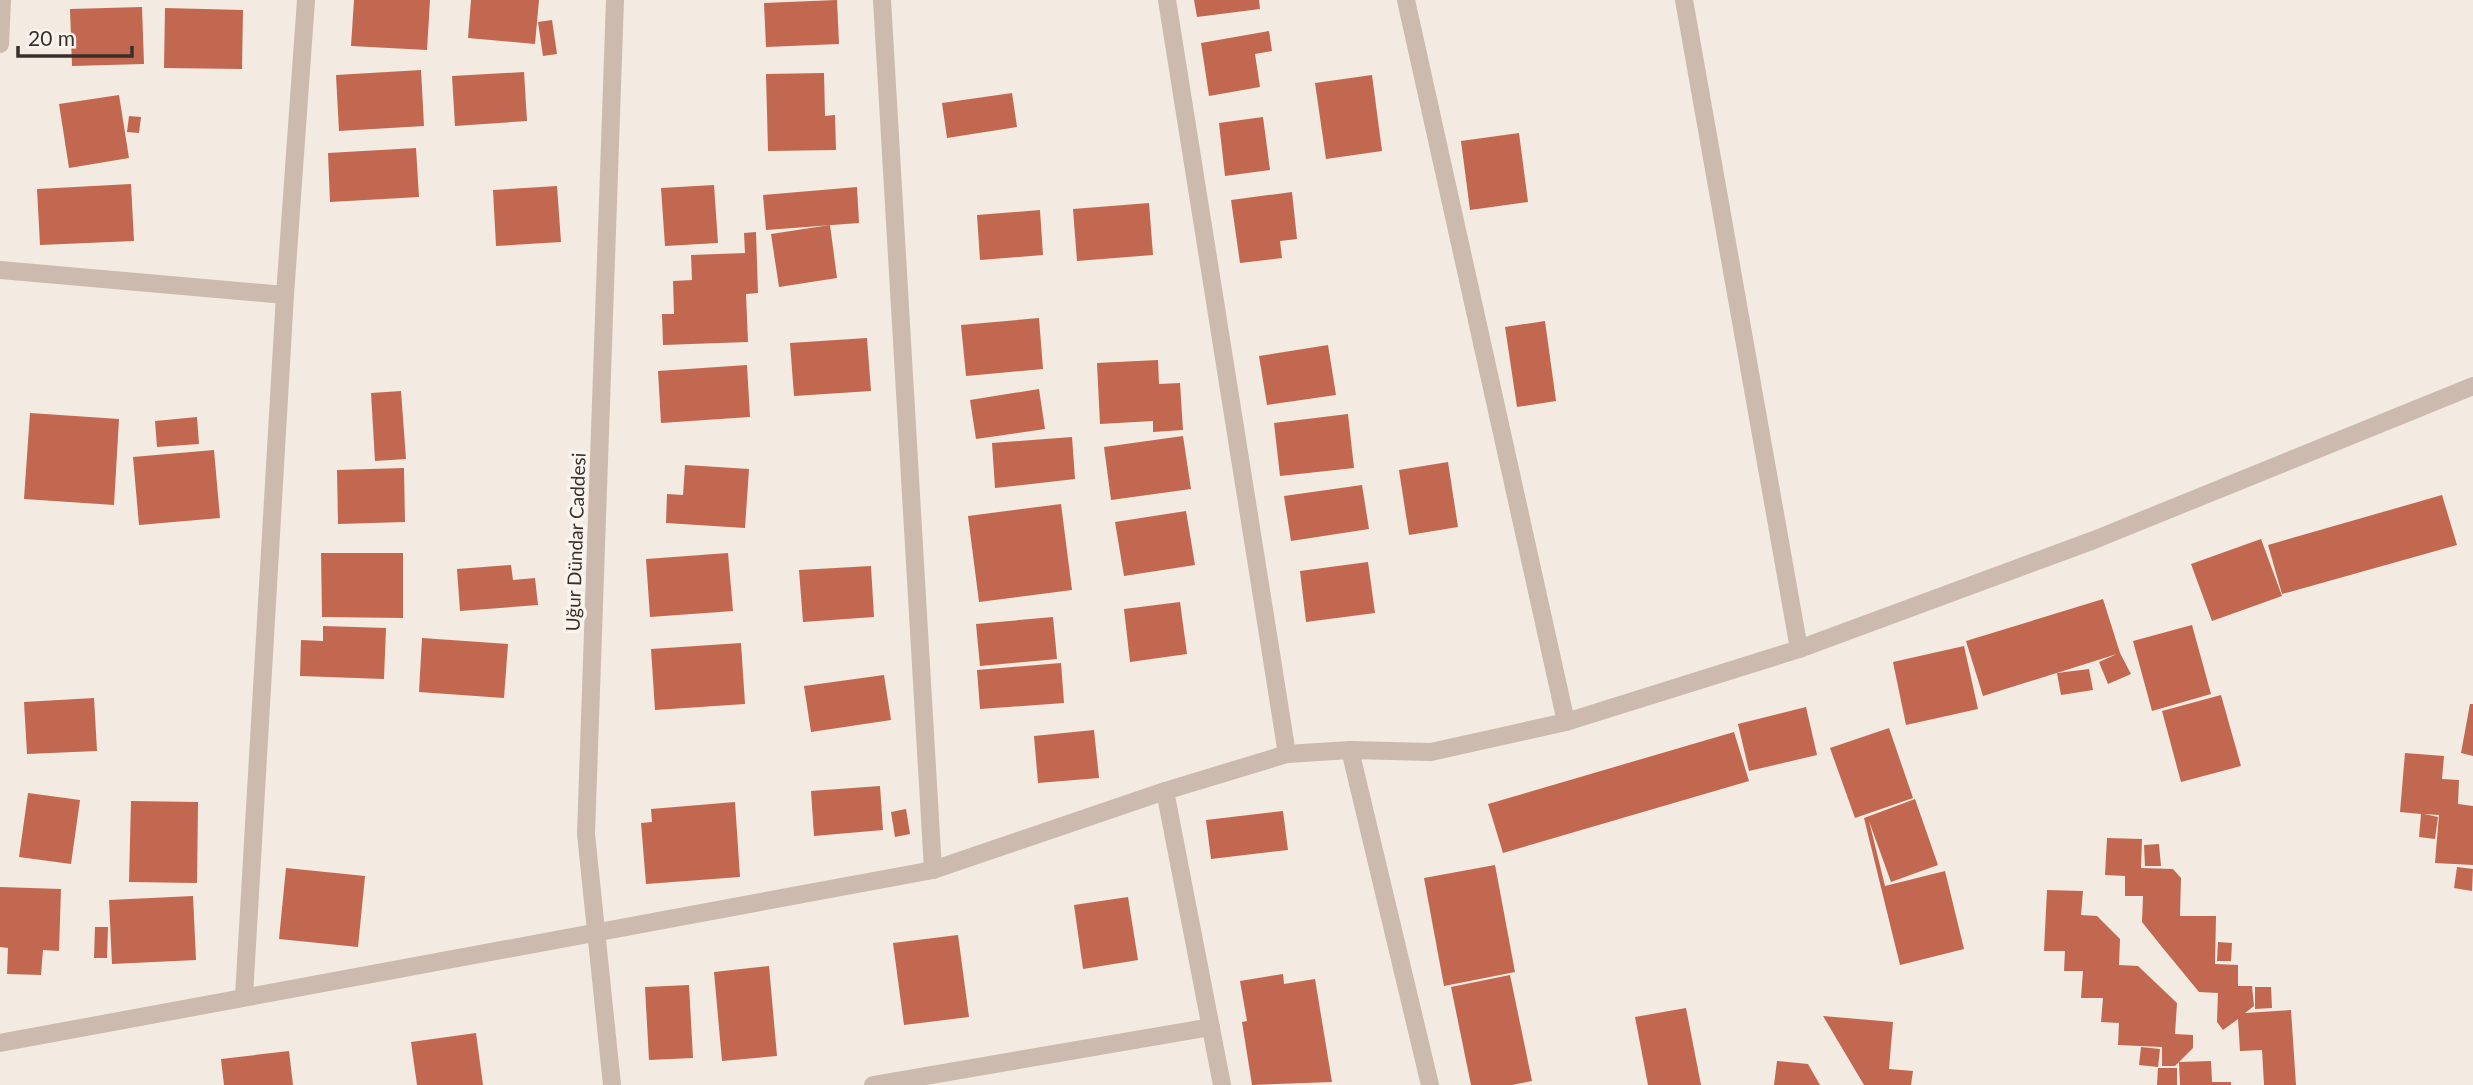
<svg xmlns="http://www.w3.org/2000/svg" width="2473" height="1085" font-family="Lato,sans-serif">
<rect width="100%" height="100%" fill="#f3eae1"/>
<g fill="#c26850">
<path d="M354,0H430L427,50L351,46Z"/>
<path d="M471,0H539L535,44L468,38Z"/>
<path d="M837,0L839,44L766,47L764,3Z"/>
<path d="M1194,0H1259L1260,9L1197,17Z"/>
<path d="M142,7L144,64L72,66L70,9Z"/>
<path d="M165,8L243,10L242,69L164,68Z"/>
<path d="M552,20L557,54L543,56L538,22Z"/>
<path d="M1269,31L1272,51L1255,54L1260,87L1209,96L1201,43Z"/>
<path d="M421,70L424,126L339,131L336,75Z"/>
<path d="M524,72L527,121L455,126L452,76Z"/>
<path d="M824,73L825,116L835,115L836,150L768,151L766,74Z"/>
<path d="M1372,75L1382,151L1326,159L1315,83Z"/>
<path d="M1012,93L1017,127L947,138L942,103Z"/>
<path d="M119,95L129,158L69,168L59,104Z"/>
<path d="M129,116L141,117L139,133L127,132Z"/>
<path d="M1263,117L1270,170L1225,176L1219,123Z"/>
<path d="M1519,133L1528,202L1470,210L1461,141Z"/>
<path d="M416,148L419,197L330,202L328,153Z"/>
<path d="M131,184L134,241L40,245L37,189Z"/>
<path d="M714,185L718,243L665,246L661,188Z"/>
<path d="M557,186L561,242L496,246L493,190Z"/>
<path d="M857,187L859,223L766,230L763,195Z"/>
<path d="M1292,192L1297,239L1280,241L1282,258L1240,263L1231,200Z"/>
<path d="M1149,203L1153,255L1077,261L1073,209Z"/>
<path d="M1040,210L1043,255L980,260L977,215Z"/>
<path d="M830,225L837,278L779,287L771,234Z"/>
<path d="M756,232L758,293L746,294L748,342L663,345L662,314H674L673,281L692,280L691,255L745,253L744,233Z"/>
<path d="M1039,318L1043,369L966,376L961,325Z"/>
<path d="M1545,321L1556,401L1517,407L1505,327Z"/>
<path d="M867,338L871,391L794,396L790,343Z"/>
<path d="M1328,345L1336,395L1267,405L1259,356Z"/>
<path d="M1158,360L1159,384L1180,383L1183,430L1153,432V421L1100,424L1097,363Z"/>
<path d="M747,365L750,417L661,423L658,371Z"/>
<path d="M1039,389L1045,429L976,439L970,400Z"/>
<path d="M401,391L406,459L375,461L371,393Z"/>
<path d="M30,413L119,419L114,505L24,499Z"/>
<path d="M1348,414L1354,468L1280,476L1274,423Z"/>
<path d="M197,417L199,444L157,447L155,421Z"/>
<path d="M1183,436L1191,489L1111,500L1104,447Z"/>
<path d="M1072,437L1075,479L995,488L992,443Z"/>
<path d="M214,450L220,518L139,525L133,457Z"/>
<path d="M1448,462L1458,527L1409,535L1399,470Z"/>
<path d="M685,465L749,469L745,528L666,523L667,494L683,495Z"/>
<path d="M404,468L405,522L338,524L337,470Z"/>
<path d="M1362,485L1369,529L1291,541L1284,496Z"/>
<path d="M2442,495L2457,545L2282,594L2268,545Z"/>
<path d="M1061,504L1072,590L979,602L968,516Z"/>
<path d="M1186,511L1195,565L1124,576L1115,522Z"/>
<path d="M2261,539L2282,596L2212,621L2191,564Z"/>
<path d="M321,553H403V618L322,617Z"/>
<path d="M728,553L733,611L650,617L646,559Z"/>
<path d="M1368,562L1375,613L1306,622L1300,571Z"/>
<path d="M511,565L513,580L535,578L538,605L460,611L457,569Z"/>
<path d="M871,566L874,617L803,622L799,570Z"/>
<path d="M2103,599L2120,653L2131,674L2108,684L2099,662L2117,654L1983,696L1966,641Z"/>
<path d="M1180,602L1187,654L1130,662L1124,609Z"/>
<path d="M1053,617L1057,659L980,666L976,624Z"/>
<path d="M2192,625L2211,694L2152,711L2133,641Z"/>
<path d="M323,626L386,628L384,679L300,676L301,640L323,641Z"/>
<path d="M422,638L508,644L504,698L419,692Z"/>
<path d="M741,643L745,704L655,710L651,649Z"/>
<path d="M1964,646L1978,709L1906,725L1893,662Z"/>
<path d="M1061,663L1064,703L980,709L977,670Z"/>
<path d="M2089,669L2093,690L2061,695L2057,673Z"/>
<path d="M884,675L891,720L811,732L804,686Z"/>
<path d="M2221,695L2241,766L2181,782L2162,711Z"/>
<path d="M94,698L97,751L27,754L24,702Z"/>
<path d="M2470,704H2473V756L2461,753Z"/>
<path d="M1806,707L1817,755L1749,771L1738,724Z"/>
<path d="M1889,728L1913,798L1855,818L1830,748Z"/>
<path d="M1094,730L1099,778L1038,783L1034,736Z"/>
<path d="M1734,732L1749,781L1503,853L1488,804Z"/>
<path d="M2405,753L2444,756L2442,779L2459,780L2458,804L2473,806V865L2435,863L2439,815L2424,814L2438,817L2435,839L2419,837L2421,814L2400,812Z"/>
<path d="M880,786L883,830L814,836L811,791Z"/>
<path d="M28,793L80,800L71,864L19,857Z"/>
<path d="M1915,799L1938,865L1891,882L1869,821L1885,886L1945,871L1964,949L1900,965L1864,818Z"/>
<path d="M131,801L198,802L197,883L129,882Z"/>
<path d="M735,802L740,877L646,884L641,823L652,822L651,809Z"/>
<path d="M906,809L910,834L895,837L891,812Z"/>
<path d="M1283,811L1288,850L1211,859L1206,820Z"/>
<path d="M2107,838L2142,839L2141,868L2173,869L2181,878L2180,916H2216L2215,964L2238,965V986H2252L2254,1006L2245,1013L2291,1010L2296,1085H2264L2262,1050L2240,1051L2238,1019L2223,1030L2217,1022L2218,993L2199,992L2162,947L2142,922L2143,896H2125V876L2105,875Z"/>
<path d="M2159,844L2161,866H2145L2144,845Z"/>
<path d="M1495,865L1515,972L1444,986L1424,878Z"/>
<path d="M2457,867L2473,869L2472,891L2454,888Z"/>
<path d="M286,868L365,876L358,947L279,939Z"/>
<path d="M0,887L61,889L59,951L43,950L41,975L7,974L8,948L0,947Z"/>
<path d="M2047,890L2083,891L2081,915L2097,916L2120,939L2119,965L2138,966L2177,1003L2175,1034L2193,1035V1048L2175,1066H2162V1047L2118,1045L2119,1023L2101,1022L2103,998H2081L2083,971H2064L2065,951H2044Z"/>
<path d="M193,896L196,960L112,964L109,900Z"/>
<path d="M1128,897L1138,960L1083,969L1074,905Z"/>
<path d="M95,927H108L107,958H94Z"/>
<path d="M958,935L969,1017L904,1025L893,943Z"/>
<path d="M2218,942L2232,943L2231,961H2217Z"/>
<path d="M769,966L777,1056L722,1061L714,972Z"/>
<path d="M1283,974L1284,984L1315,979L1332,1082L1252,1085L1242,1022L1247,1021L1240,981Z"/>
<path d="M1510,975L1532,1081L1512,1085H1471L1451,987Z"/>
<path d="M689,985L693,1058L649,1060L645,987Z"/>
<path d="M2255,987H2271L2272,1008L2255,1009Z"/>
<path d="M1686,1008L1701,1085H1648L1635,1017Z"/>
<path d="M1823,1016L1893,1022L1889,1069L1913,1071L1911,1085H1864Z"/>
<path d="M476,1033L483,1085H417L411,1042Z"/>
<path d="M2141,1047L2160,1049L2158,1067L2139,1065Z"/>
<path d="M289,1051L293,1085H224L221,1059Z"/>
<path d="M1777,1061L1808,1064L1820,1085H1774Z"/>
<path d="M2211,1061L2212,1082H2231V1085H2180L2179,1062Z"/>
<path d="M2158,1068H2177V1085H2157Z"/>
</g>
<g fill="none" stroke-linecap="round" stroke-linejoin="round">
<g stroke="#cbbaad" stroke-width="18">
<path d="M882,0L933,870"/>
<path d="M1167,0L1287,754"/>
<path d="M1406,0L1566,722"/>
<path d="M1684,0L1799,649"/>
<path d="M0,44L2,0"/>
<path d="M0,270L285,295"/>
<path d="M1350,750L1430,1085"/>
<path d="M1165,791L1222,1085"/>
<path d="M244,996L285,295L306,0"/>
<path d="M0,1043L933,870L1165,791L1287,754L1350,750L1431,752L1566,722L1799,649L2094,540L2473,386"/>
<path d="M873,1085L1211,1027"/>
</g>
<path stroke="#cbbaad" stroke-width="18" d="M612,1085L586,834L615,0"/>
</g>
<g text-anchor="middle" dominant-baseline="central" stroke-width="7" stroke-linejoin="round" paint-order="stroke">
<g font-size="19" fill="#3a2f2b" stroke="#faf4ee">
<text transform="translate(575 542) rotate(-88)">Uğur Dündar Caddesi</text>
</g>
</g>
<path d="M18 46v10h114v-10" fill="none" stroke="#3a2f2b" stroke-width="3.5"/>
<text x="28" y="46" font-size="21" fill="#3a2f2b" stroke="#faf4ee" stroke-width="5" paint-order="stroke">20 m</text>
</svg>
